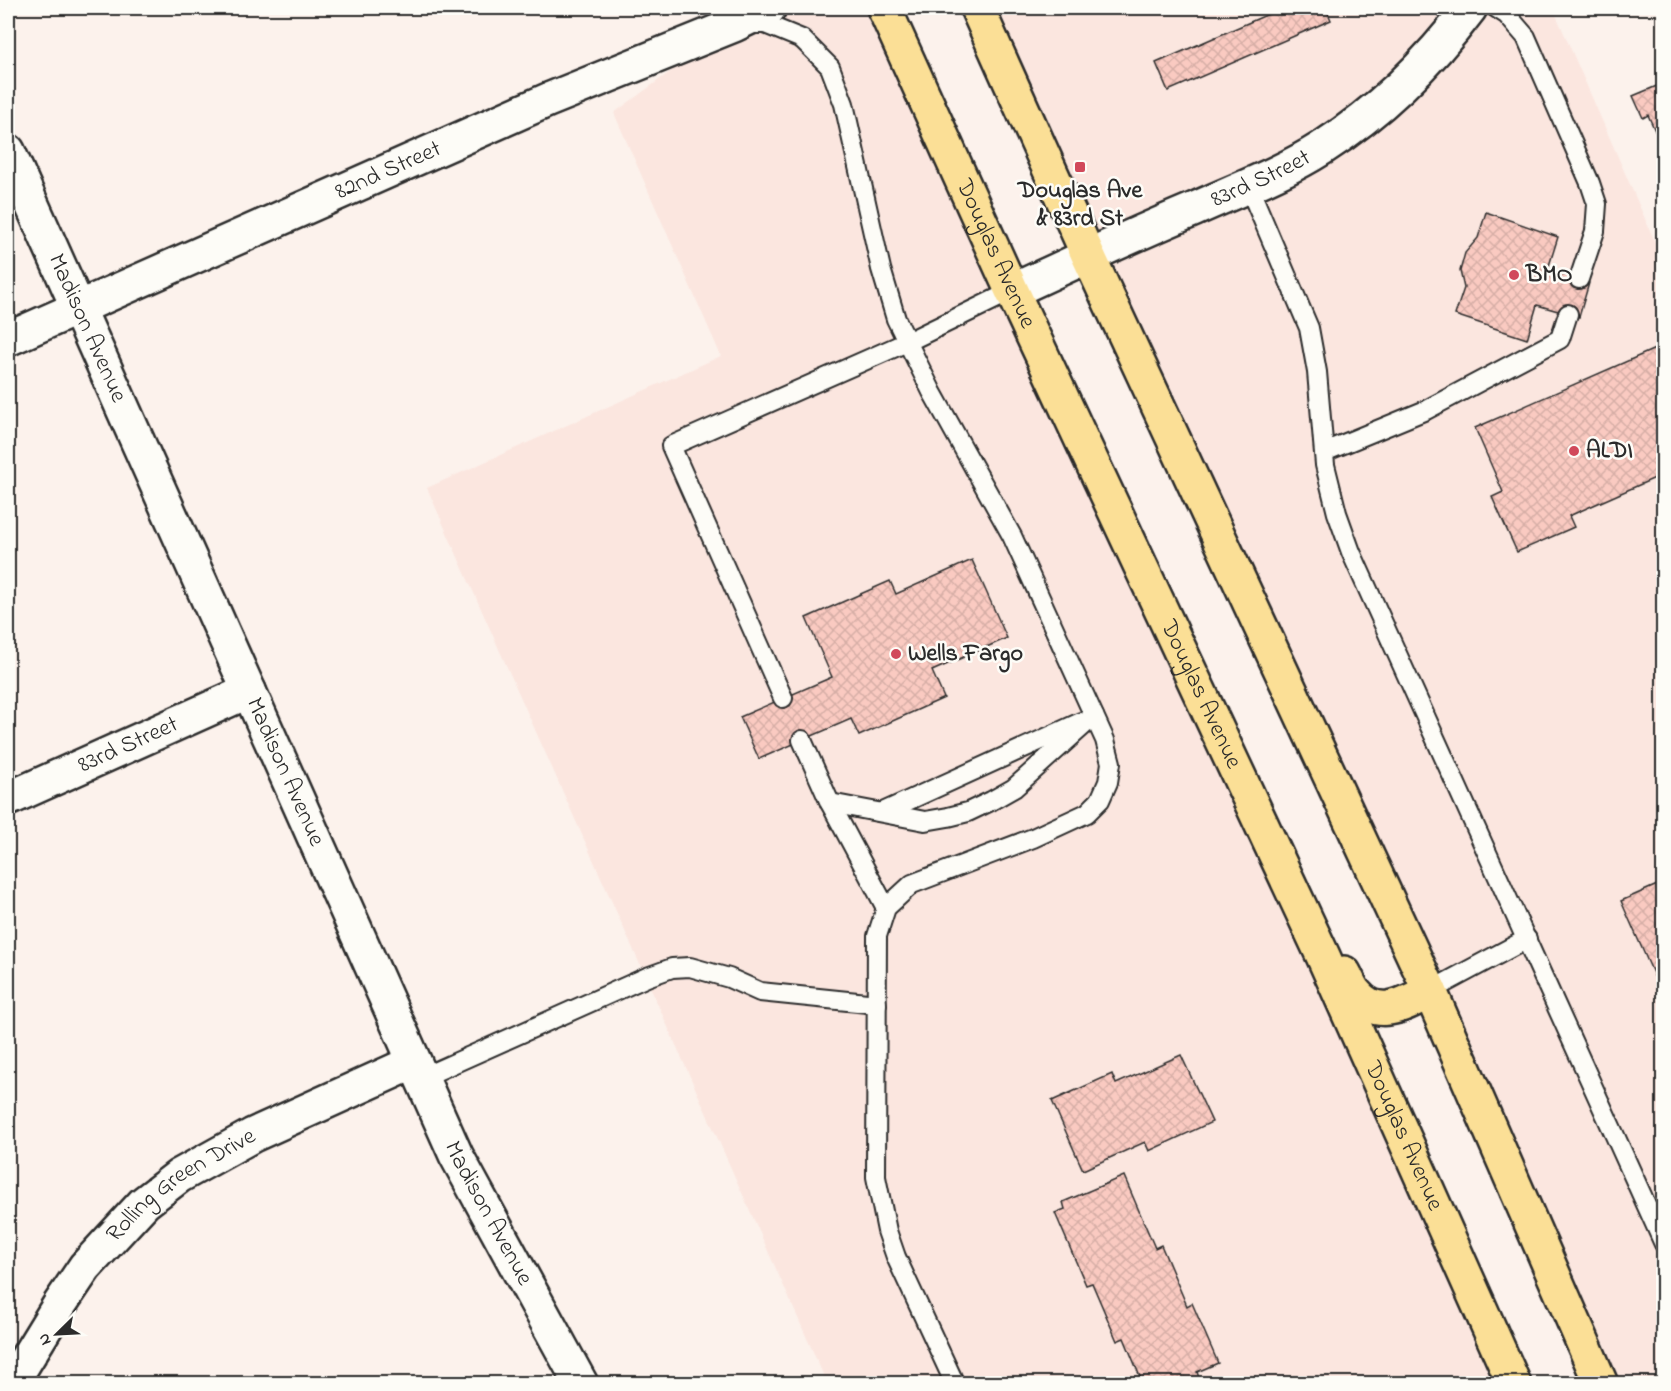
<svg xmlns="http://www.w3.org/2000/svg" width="1671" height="1391" font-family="'Indie Flower',sans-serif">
<defs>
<pattern id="building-cross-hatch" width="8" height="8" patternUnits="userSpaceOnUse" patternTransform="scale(1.5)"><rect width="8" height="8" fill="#facac1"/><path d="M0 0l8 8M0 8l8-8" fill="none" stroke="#d6aea6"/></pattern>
</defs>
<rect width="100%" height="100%" fill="#fcf2ec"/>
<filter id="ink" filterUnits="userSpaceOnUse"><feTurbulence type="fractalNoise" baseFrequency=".0167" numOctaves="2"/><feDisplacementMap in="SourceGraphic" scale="12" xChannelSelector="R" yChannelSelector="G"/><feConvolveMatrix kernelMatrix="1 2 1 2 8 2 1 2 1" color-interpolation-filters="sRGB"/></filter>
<g filter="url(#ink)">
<g fill="#fbe6df">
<path d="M769,8H884L1514,1383H827L427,488L721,356L614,113L734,25Z"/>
<path d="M977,8H1553L1663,260V1383H1601Z"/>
</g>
<g fill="url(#building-cross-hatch)" stroke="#2b2b2b" stroke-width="1.5">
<path d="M1282,8H1326L1331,20L1168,91L1156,63Z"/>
<path d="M1664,83V151L1648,115L1643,118L1633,96Z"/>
<path d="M1486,212L1558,237L1548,269L1589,283L1579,317L1537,305L1527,339L1455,315L1464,288L1460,271L1465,253L1478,238Z"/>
<path d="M1664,345V474L1569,516L1574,527L1517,552L1492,497L1503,492L1475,428Z"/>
<path d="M972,560L1007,638L932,671L944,698L859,736L851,719L759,759L740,717L832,677L806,618L890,581L896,594Z"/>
<path d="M1664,882V998L1621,901Z"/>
<path d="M1181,1055L1212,1122L1149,1151L1145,1142L1083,1170L1052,1101L1112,1074L1116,1084Z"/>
<path d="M1124,1176L1155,1248L1161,1245L1187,1306L1192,1303L1218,1363L1197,1372L1201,1384H1143L1124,1338L1117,1341L1092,1283L1086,1285L1055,1213L1065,1209L1063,1202Z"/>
</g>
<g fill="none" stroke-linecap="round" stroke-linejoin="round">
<defs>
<g id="service">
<path d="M1496,8L1507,15L1526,37L1590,183L1597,204L1595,231L1579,279"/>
<path d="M745,24H765L802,39L830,67L844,104L881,269L896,319L932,392L1012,536L1105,740L1111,763L1108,782L1100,800L1087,813L1033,838L912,884L886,908L877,936L876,1177L887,1231L896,1257L955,1384"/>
<path d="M1248,185L1309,328L1317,372L1325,465L1337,513L1351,552L1664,1244"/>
<path d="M1324,452L1426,410L1560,339L1568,314"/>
<path d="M783,698L671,446L907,342L1012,291"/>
<path d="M802,740L830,803L886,908"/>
<path d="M830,803L925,821L948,817L968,812L991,801L1014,788L1094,716"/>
<path d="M883,812L1081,722"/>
<path d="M1430,991L1527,939"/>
<path d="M421,1078L647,977L672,968L690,967L729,978L760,992L877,1004"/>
</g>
<g id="minor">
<path id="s1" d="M8,151L456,1155L581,1384"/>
<path id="s2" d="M1012,291C1072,263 1133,235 1195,209C1237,190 1283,173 1322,148C1381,110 1428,64 1470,8"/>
<path id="s3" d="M8,339L548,100L734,25L769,8"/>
<path id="s4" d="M8,799L249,691"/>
<path id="s5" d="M11,1384L60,1304L85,1267L144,1203L179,1176L253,1135L414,1062"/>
</g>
<g id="primary">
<path id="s6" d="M884,8L1012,291L1323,956L1514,1384"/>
<path d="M977,8L1088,255L1430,991L1601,1384"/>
<path d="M1344,973C1348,980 1351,989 1356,994C1378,1021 1405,1004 1430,991"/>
</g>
</defs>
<use href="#service" stroke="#2b2b2b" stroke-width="22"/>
<use href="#minor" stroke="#2b2b2b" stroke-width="38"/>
<use href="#primary" stroke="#2b2b2b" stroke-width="38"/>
<use href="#service" stroke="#fdfcf7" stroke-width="18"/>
<use href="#minor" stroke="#fdfcf7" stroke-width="33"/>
<use href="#primary" stroke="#fbdf96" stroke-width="33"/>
</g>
</g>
<g fill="#d1495b" stroke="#fdfcf7" stroke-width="2">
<rect x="1074" y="161" width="12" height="12" rx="3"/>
<circle cx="1514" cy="275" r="6"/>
<circle cx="1574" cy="451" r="6"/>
<circle cx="896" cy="654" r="6"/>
</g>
<g text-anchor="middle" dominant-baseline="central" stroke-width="5" stroke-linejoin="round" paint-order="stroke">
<g font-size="24" fill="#2b2b2b" stroke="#fdfcf7">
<text stroke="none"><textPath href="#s3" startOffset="416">82nd Street</textPath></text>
<text stroke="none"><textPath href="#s2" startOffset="273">83rd Street</textPath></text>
<text stroke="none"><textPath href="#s6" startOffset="270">Douglas Avenue</textPath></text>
<text stroke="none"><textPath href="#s1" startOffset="194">Madison Avenue</textPath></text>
<text stroke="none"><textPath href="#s6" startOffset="756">Douglas Avenue</textPath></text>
<text stroke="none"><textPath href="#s4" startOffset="132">83rd Street</textPath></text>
<text stroke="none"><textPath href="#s1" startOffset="680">Madison Avenue</textPath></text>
<text stroke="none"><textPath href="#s6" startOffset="1242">Douglas Avenue</textPath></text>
<text stroke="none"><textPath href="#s5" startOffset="266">Rolling Green Drive</textPath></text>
<text stroke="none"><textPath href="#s1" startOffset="1166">Madison Avenue</textPath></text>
</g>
<g font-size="24" font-weight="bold" fill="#2b2b2b" stroke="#fdfcf7" text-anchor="start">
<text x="1080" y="191" text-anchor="middle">Douglas Ave<tspan x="1080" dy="28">&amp; 83rd St</tspan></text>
<text x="1526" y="275">BMO</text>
<text x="1586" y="451">ALDI</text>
<text x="908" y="654">Wells Fargo</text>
</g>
</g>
<rect width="1671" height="1391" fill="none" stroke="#fdfcf7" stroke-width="30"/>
<rect x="15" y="15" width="1641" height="1361" fill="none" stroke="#2b2b2b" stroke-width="2" filter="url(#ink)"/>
<g transform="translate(57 1334) rotate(246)" stroke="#fdfcf7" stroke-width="4.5" paint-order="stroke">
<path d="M0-4.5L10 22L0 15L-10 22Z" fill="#2b2b2b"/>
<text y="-9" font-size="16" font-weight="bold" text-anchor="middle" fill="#2b2b2b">N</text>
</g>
</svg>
